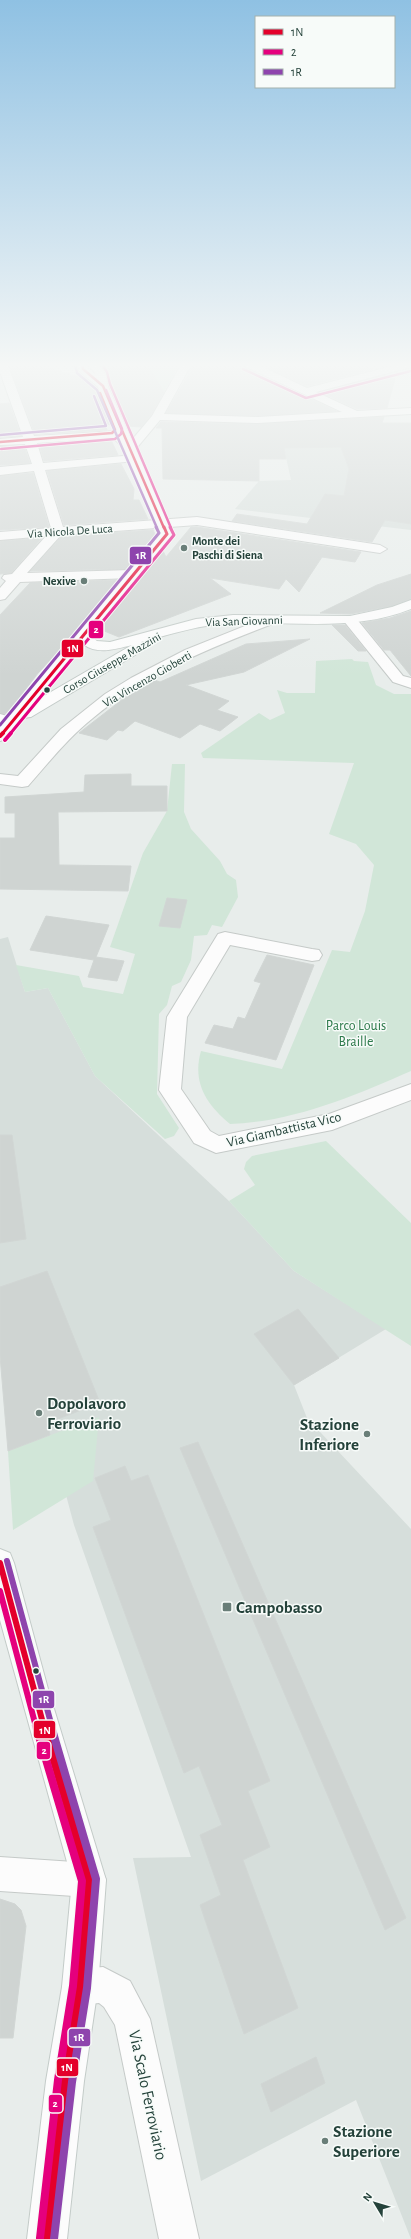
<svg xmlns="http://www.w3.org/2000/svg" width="411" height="2239" font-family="'Alegreya Sans',sans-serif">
<rect width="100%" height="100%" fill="#e8edeb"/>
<g fill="#d6dedb">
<path d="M411,426V530L235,509L259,481L291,480L280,430Z"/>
<path d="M8,937L25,992L48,988L95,1076L229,1201L294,1271L386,1329L294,1385L307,1418L411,1529V2239L356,2100L201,2181L133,1858L191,1857L74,1525L50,1435L0,1344V939Z"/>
</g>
<g fill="#d1e6d8">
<path d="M148,363H180L164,392L145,394L139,369L151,367Z"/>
<path d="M352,659L354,661L368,662L376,685L394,694H411V1071C354,1096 293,1122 230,1124C206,1104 192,1082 201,1051L282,1069L332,950L350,952L365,911L374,865L356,844L329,834L354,763L203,758L201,753L259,713L270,720L285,713L277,690L287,693H315L316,661Z"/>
<path d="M172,764H185L184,812L191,829L220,861L227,874L236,880L238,897L222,927L212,925L207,935L194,936L191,960L181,982L172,986L167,1005L159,1014L157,1094L179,1128L174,1136L165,1139L95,1076L48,988L25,992L16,965L79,976L83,987L123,994L135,954L110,947L143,853L167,811Z"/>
<path d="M326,1141L411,1223V1346L294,1271L229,1201L255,1185L244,1169L246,1162L252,1156Z"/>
<path d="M99,1417L93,1481L13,1530L8,1451Z"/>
</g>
<g fill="#cfd4d2" stroke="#d1d6d4">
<path d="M32,363L86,379L97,388L112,425L105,424L107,430L35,434L9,365Z"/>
<path d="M102,363H146L164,392L151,415L141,427L127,426L110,386L115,388Z"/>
<path d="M195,363H240L241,366L336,411L258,416L166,413Z"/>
<path d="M257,363H358L373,369L307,386Z"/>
<path d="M386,375L395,379L387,408L357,409L320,392Z"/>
<path d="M9,403L21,436L0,437V404Z"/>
<path d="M384,417L382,423H411V524L385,520L372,542L232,521L237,514L307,524L325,494L344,496L349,469L341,447L284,448L286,459H259V481L163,479L162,428H156L161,422L258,424Z"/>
<path d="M111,440L118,455L44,461L39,444Z"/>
<path d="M0,446H24L30,463L0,465Z"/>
<path d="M121,464L134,489L133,500H139L148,519L64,525L47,471Z"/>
<path d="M33,473L49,527L0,530V476Z"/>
<path d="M191,527H197L361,552L355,562L322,557L299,592L286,579L279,589L210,578L231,594L119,637L97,628L162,549L166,557Z"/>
<path d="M153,530L156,536L129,569L30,571L62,536Z"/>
<path d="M42,538L11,573L0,574V541Z"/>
<path d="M411,574V599L392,606L350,614L320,613L377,585Z"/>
<path d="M120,580L75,634L38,673L7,714L0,713V615L30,583Z"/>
<path d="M411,611V676L390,650H384L362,623L390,618Z"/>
<path d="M332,625H345L366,651H358Z"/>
<path d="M310,639L244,672L186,685L229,701L217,710L238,717L220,731L200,724L180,738L135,721L123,731L118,730L107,740L79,733L128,695L152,679L160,682L246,644Z"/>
<path d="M131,774V786H167V811L58,812L59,865L131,866L128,891L0,889V838H15V813H5V797L84,792L85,775Z"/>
<path d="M167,898L187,900L180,928L159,926Z"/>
<path d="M46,916L109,925L96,957L124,961L117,981L88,977L94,960L30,950Z"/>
<path d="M267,955L314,965L276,1060L205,1043L214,1025L233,1029L238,1017L245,1019L261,983L254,981Z"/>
<path d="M0,1135H12L26,1239L0,1243Z"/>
<path d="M47,1271L100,1403L47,1423L50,1435L8,1451L0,1356V1287Z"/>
<path d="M298,1309L339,1358L294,1385L254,1334Z"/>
<path d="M198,1442L406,1918L385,1930L180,1448Z"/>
<path d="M125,1466L131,1481L148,1475L270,1781L248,1791L270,1847L243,1860L298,2008L244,2034L200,1905L221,1895L200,1835L222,1825L199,1766L184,1773L93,1527L111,1520L95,1478Z"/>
<path d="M0,1899L15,1904L21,1910L26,1926L13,2038H0Z"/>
<path d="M316,2057L325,2083L271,2112L261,2084Z"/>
</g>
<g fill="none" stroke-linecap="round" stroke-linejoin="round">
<defs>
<g id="street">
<path d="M0,363H7L34,436L116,431L120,432L131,441L152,416L182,363H192L164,414L258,417L342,412L242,365L241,363H254L307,388L404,363H411V367L316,392L357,411L411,408V414L258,423L160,420L135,450C126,453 120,444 113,438L37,443L43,463L135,455L141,458L135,461L45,470L63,527L197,517L380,545L387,549L380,553L197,525L61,535L27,573L132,570L139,574L132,578L20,582L5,599L0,600V588L6,581L2,578L4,575L12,574L46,536L0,540V532L51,528L34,471L0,475V467L32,464L25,444L0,445V439L23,437L0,372Z"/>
<path d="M88,363H98L106,375L108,386L107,388H99L96,375Z"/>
<path d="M270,616L277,620L275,623C212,647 145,674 93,718C68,738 49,762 28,786L22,787L0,784V774L18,776L61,729L105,694L131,678L185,650Z"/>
<path d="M350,616L355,617L403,676L411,678V688L393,682L343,620Z"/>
<path d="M0,714L18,719L20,722L18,725L12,727L0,724Z"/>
<path d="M225,932L312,949L319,950L322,955L319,960L312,961L230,945L187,1017L181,1089L210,1131L219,1136L329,1114L411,1084V1100L332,1130L216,1153L194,1143L159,1090L167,1017L218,934Z"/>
<path d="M0,1857L89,1863L101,1868L106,1880L101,1892L89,1897L0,1891Z"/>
<path d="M103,1967L130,1981L150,2019L199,2239H159L115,2025L104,2007L99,2003L80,2005L67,2000L62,1987L67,1974L80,1969Z"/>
</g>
<g id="secondary">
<path d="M77,363H87L88,368L108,386L173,534L89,635L97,641L110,642L196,619L233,615L350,616L392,607L411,600V609C354,632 293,621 234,623C202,624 172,634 141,642L147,646L145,649L31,717L23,718L6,739L0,741V726L160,534L98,387L79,371ZM83,644C97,655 116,649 132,645L37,700Z"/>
<path d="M0,1549L10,1553L14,1563L48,1689L106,1880L98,1987L84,2081L67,2239H27L46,2081L62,1987L72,1880L0,1620Z"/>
</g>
</defs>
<use href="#street" stroke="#c5cac8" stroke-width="2"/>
<use href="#secondary" stroke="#c3cbc8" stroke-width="2"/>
<use href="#street" fill="#fcfcfc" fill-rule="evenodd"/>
<use href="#secondary" fill="#fcfcfc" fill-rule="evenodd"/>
<defs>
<g id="bus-1-far4">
<path d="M82,363L83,369L103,386L164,528"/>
<path d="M0,442L112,433L115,430L100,393"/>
</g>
<path id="bus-1-far3" d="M2,734L167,534L164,527"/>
<path id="bus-1-far2" d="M0,736L3,733"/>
<path id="bus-1-far1" d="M0,1563L44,1727"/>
<path id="bus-1" d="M44,1726L89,1880L80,1987L65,2081L47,2239"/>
<g id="bus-2-far4">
<path d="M101,363L107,372L110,384L171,528"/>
<path d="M243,369L306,398L411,371"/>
<path d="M1,449L115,439L121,434L122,429L106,390"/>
</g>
<path id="bus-2-far3" d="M10,734L174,535L170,527"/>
<path id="bus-2-far2" d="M5,740L11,733"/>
<path id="bus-2-far1" d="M0,1591L36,1727"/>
<path id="bus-2" d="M36,1726L82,1881L73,1986L58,2080L40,2238"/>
<g id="bus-3-far3">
<path d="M75,364L77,373L97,390L157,528"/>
<path d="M0,435L106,426L94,396"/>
</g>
<path id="bus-3-far2" d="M0,725L159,533L156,527"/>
<path id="bus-3-far1" d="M7,1561L52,1727"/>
<path id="bus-3" d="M51,1726L96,1879L87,1988L72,2082L54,2239"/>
</defs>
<use href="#bus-1-far4" stroke="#f7fbf9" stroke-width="4"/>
<use href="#bus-1-far3" stroke="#f7fbf9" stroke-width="5"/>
<use href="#bus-1-far2" stroke="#f7fbf9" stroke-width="6"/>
<use href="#bus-1-far1" stroke="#f7fbf9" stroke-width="10"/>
<use href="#bus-1" stroke="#f7fbf9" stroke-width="11"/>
<use href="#bus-2-far4" stroke="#f7fbf9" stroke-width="4"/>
<use href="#bus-2-far3" stroke="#f7fbf9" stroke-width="5"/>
<use href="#bus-2-far2" stroke="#f7fbf9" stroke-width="6"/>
<use href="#bus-2-far1" stroke="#f7fbf9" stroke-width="10"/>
<use href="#bus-2" stroke="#f7fbf9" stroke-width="11"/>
<use href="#bus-3-far3" stroke="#f7fbf9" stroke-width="4"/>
<use href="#bus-3-far2" stroke="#f7fbf9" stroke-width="5"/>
<use href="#bus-3-far1" stroke="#f7fbf9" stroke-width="10"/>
<use href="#bus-3" stroke="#f7fbf9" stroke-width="11"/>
<use href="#bus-1-far4" stroke="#e4002b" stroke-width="2.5"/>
<use href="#bus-1-far3" stroke="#e4002b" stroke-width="3"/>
<use href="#bus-1-far2" stroke="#e4002b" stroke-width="4"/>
<use href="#bus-1-far1" stroke="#e4002b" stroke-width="6"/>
<use href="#bus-1" stroke="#e4002b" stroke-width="8"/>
<use href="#bus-2-far4" stroke="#e5007d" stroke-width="2.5"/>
<use href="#bus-2-far3" stroke="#e5007d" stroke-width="3"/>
<use href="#bus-2-far2" stroke="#e5007d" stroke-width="4"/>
<use href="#bus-2-far1" stroke="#e5007d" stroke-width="6"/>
<use href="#bus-2" stroke="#e5007d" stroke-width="8"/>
<use href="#bus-3-far3" stroke="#8e44ad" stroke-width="2.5"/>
<use href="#bus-3-far2" stroke="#8e44ad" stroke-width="3"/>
<use href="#bus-3-far1" stroke="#8e44ad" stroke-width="6"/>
<use href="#bus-3" stroke="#8e44ad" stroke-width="8"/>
</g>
<linearGradient id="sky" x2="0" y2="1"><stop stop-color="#8fc1e3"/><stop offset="0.54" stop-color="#f5f7f6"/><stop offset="1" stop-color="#f5f7f6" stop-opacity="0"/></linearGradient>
<rect width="411" height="676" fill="url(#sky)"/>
<g fill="#697e78" stroke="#f7fbf9" stroke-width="1.5">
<circle cx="184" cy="548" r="4"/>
<circle cx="84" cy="581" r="4"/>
<circle cx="39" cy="1413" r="4"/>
<circle cx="367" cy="1434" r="4"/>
<rect x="222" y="1602" width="10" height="10" rx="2"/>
<circle cx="325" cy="2141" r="4"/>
</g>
<g fill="#24423a" stroke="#f7fbf9" stroke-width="1.5">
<circle cx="47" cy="690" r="3.5"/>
<circle cx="36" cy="1671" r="3.5"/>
</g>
<g text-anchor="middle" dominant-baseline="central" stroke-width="3" stroke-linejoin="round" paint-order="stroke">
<g font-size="12" fill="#24423a" stroke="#f7fbf9">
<text transform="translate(70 531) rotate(-4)">Via Nicola De Luca</text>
<text transform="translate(244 621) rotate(-2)">Via San Giovanni</text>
<text transform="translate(112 663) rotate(-30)">Corso Giuseppe Mazzini</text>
<text transform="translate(147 679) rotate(-30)">Via Vincenzo Gioberti</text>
</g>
<g font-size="12" font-weight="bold" fill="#24423a" stroke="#f7fbf9" text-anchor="start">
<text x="192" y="541">Monte dei<tspan x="192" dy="14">Paschi di Siena</tspan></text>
<text x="76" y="581" text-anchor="end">Nexive</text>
</g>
<g font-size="14" fill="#2d7a4b" stroke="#f7fbf9">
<text x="356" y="1026">Parco Louis<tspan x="356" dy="16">Braille</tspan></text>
</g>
<g font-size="14" fill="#24423a" stroke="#f7fbf9">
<text transform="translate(284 1130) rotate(-13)">Via Giambattista Vico</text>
</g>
<g font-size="17" font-weight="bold" fill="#24423a" stroke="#f7fbf9" text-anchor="start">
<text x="47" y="1403">Dopolavoro<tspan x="47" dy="20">Ferroviario</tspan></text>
<text x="359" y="1424" text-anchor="end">Stazione<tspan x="359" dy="20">Inferiore</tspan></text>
<text x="236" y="1607">Campobasso</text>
<text x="333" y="2131">Stazione<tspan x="333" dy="20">Superiore</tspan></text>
</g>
<g font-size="17" fill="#24423a" stroke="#f7fbf9">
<text transform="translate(148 2095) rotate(78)">Via Scalo Ferroviario</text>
</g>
</g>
<g stroke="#f7fbf9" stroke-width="1.5">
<rect x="129" y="546" width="23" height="19" rx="4" fill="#8e44ad"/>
<rect x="88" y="620" width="16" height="19" rx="4" fill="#e5007d"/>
<rect x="61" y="639" width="23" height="19" rx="4" fill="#e4002b"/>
<rect x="32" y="1690" width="23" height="19" rx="4" fill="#8e44ad"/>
<rect x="33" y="1720" width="23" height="19" rx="4" fill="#e4002b"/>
<rect x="36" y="1741" width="15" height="19" rx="4" fill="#e5007d"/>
<rect x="68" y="2028" width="23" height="19" rx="4" fill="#8e44ad"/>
<rect x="56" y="2058" width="23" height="19" rx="4" fill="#e4002b"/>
<rect x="48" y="2094" width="15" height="19" rx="4" fill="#e5007d"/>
</g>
<g font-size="11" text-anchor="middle" font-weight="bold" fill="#fff">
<text x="141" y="559">1R</text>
<text x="96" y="633">2</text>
<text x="73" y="652">1N</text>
<text x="44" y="1703">1R</text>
<text x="45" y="1734">1N</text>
<text x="44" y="1754">2</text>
<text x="79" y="2041">1R</text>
<text x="67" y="2071">1N</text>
<text x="55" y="2107">2</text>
</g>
<rect x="255" y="16" width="140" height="72" fill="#f7fbf9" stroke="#a3b1ad"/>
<rect x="263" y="29" width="20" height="6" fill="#e4002b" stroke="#a3b1ad"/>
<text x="291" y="36" font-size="12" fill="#24423a">1N</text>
<rect x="263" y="49" width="20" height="6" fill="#e5007d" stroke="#a3b1ad"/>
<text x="291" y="56" font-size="12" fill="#24423a">2</text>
<rect x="263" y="69" width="20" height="6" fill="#8e44ad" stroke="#a3b1ad"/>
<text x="291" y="76" font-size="12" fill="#24423a">1R</text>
<g transform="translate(375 2203) rotate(308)" stroke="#f7fbf9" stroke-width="3" paint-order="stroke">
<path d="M0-3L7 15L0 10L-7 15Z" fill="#24423a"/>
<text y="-6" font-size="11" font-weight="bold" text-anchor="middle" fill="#24423a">N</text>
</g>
</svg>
